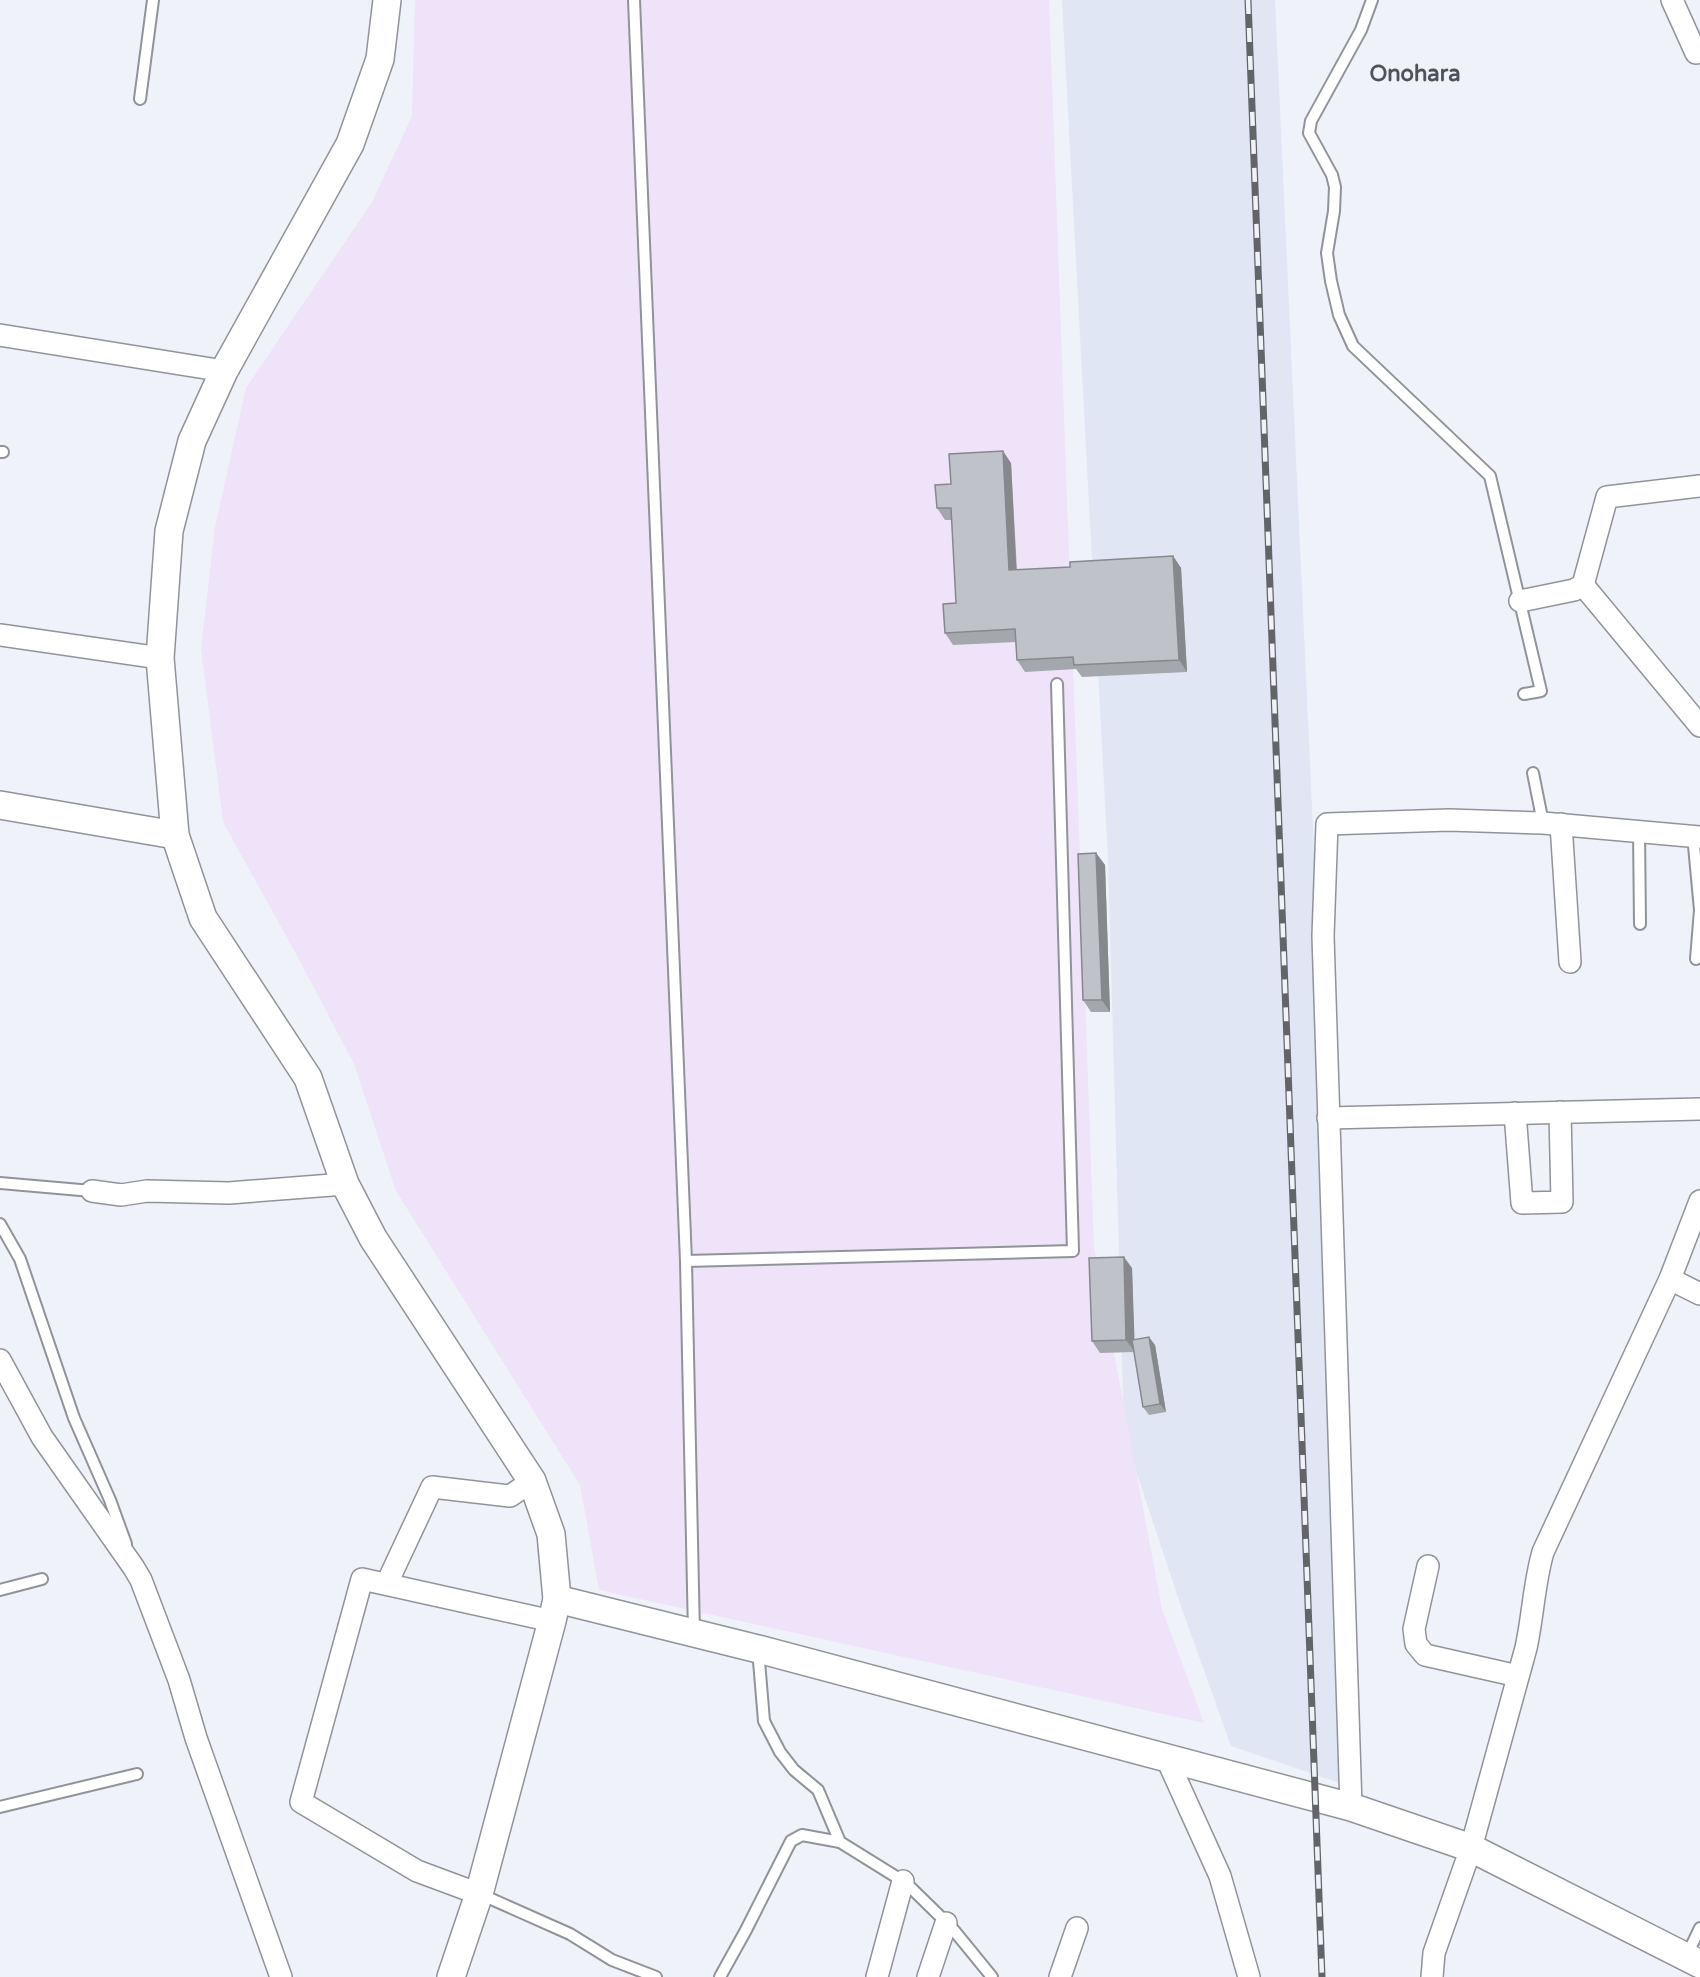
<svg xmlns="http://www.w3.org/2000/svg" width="1700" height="1977" font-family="'Varela Round',sans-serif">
<rect width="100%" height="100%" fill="#eff2f9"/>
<path fill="#e0e6f4" d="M1062,0H1275L1357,1789L1231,1746L1182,1609L1124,1435L1108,858Z"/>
<path fill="#eee3f8" d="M415,0H1049L1094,1247L1162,1609L1204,1723L599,1590L580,1485L396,1191L354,1064L302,965L223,822L201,649L215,527L246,388L372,202L412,116Z"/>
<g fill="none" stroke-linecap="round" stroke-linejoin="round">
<defs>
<g id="service">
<path d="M634,0L686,1261L694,1634"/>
<path d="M1372,0L1361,30L1311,121L1309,133L1332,175L1335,187L1334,211L1327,253L1331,281L1339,315L1353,346L1490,476L1541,691L1524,694"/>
<path d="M140,99L153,0"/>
<path d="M0,452H3"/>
<path d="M1533,773L1543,823"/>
<path d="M1639,831L1640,924"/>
<path d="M1693,835L1700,910L1696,959"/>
<path d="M0,1183L92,1191"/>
<path d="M0,1224L20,1259L74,1418L110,1500L126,1544"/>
<path d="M686,1261L1073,1251L1057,684"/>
<path d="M0,1590L42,1579"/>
<path d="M758,1649L764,1721L780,1752L794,1770L818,1790L840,1842L906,1883L952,1928L992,1977"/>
<path d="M0,1807L137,1774"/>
<path d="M480,1894L570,1934L612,1960L656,1977"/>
<path d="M1686,1957L1700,1928"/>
<path d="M720,1977L746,1930L791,1841L802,1835L840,1842"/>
</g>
<g id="minor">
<path d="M1672,0L1696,53L1700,51"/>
<path d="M0,335L224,371"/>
<path d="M1583,585L1700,726"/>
<path d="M1520,601L1574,590L1583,585L1607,497L1700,486"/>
<path d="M0,635L160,658"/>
<path d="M1561,824L1570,962"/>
<path d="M1515,1113L1522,1203L1562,1202L1560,1112"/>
<path d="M1328,1118L1700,1109"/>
<path d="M92,1191L121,1195L147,1191L229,1193L345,1184"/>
<path d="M1670,1279L1700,1294"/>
<path d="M0,1360L42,1437L134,1568L141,1580L179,1680L196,1738L281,1977"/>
<path d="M1428,1566L1414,1629L1416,1644L1425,1655L1518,1676"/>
<path d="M387,1583L432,1487L510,1496L532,1481"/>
<path d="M1166,1757L1220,1876L1249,1977"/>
<path d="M1351,1807L1323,936L1327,824L1449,820L1543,823L1700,837"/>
<path d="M479,1894L417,1871L301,1802L362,1579L552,1621"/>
<path d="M877,1977L903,1881"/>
<path d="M928,1977L946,1923"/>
<path d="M1060,1977L1077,1928"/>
<path d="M1432,1977L1434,1953L1471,1848L1526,1648C1533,1616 1534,1583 1543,1552L1670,1279L1700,1201"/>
</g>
<g id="tertiary">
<path d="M387,0L380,59L350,144L224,371L192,441L169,531L160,658L175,835L203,918L308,1078L345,1184L373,1238L532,1481L551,1534L557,1599L552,1621L479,1894L451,1977"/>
<path d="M0,805L175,835"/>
<path d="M557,1599L758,1649L1351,1807L1471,1848L1700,1964"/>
</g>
</defs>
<use href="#service" stroke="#909399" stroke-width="14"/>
<use href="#minor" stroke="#909399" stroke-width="24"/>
<use href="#tertiary" stroke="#909399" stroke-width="30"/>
<use href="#service" stroke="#fff" stroke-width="10"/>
<use href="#minor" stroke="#fff" stroke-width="21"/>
<use href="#tertiary" stroke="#fff" stroke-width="27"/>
<defs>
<path id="rail" d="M1248,0L1322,1977"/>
</defs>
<use href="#rail" stroke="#626467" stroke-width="7"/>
<use href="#rail" stroke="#eff2f9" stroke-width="4.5" stroke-dasharray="14" stroke-linecap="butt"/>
</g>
<g fill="#a4a7ac">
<path d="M1011,463L1017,570L1070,567L1173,556L1181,568L1187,672L1082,677L1076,669L1025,672L1017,660L1016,642L953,645L945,633L956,603L952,520H945L937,508L951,484Z"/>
<path d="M1096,853L1105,865L1110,1012H1091L1083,1000Z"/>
<path d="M1132,1268L1134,1339L1155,1345L1166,1412L1149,1415L1143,1407L1134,1352L1100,1353L1092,1341Z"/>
</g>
<g fill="#86888c">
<path d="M1003,451L1011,463L1017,582L1009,570Z"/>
<path d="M1173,556L1181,568L1187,672L1179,660Z"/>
<path d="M1096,853L1105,865L1110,1012L1102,1000Z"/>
<path d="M1124,1257L1132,1268L1135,1352L1126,1340Z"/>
<path d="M1149,1337L1155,1345L1166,1412L1160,1404Z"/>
</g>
<g fill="#bfc2c8" stroke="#86888c" stroke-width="1.5">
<path d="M1003,451L1009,570L1070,567V562L1173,556L1179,660L1074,665L1073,657L1017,660L1015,629L945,633L943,604L956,603L951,508H937L935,485L951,484L949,454Z"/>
<path d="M1096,853L1102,1000H1083L1078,854Z"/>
<path d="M1124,1257L1126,1340L1092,1341L1089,1258Z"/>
<path d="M1149,1337L1160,1404L1143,1407L1132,1340Z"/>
</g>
<g text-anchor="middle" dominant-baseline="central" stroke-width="4.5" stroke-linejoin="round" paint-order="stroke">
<g font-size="22" font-weight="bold" fill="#4f5257" stroke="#eff2f9">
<text x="1415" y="74">Onohara</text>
</g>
</g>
</svg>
